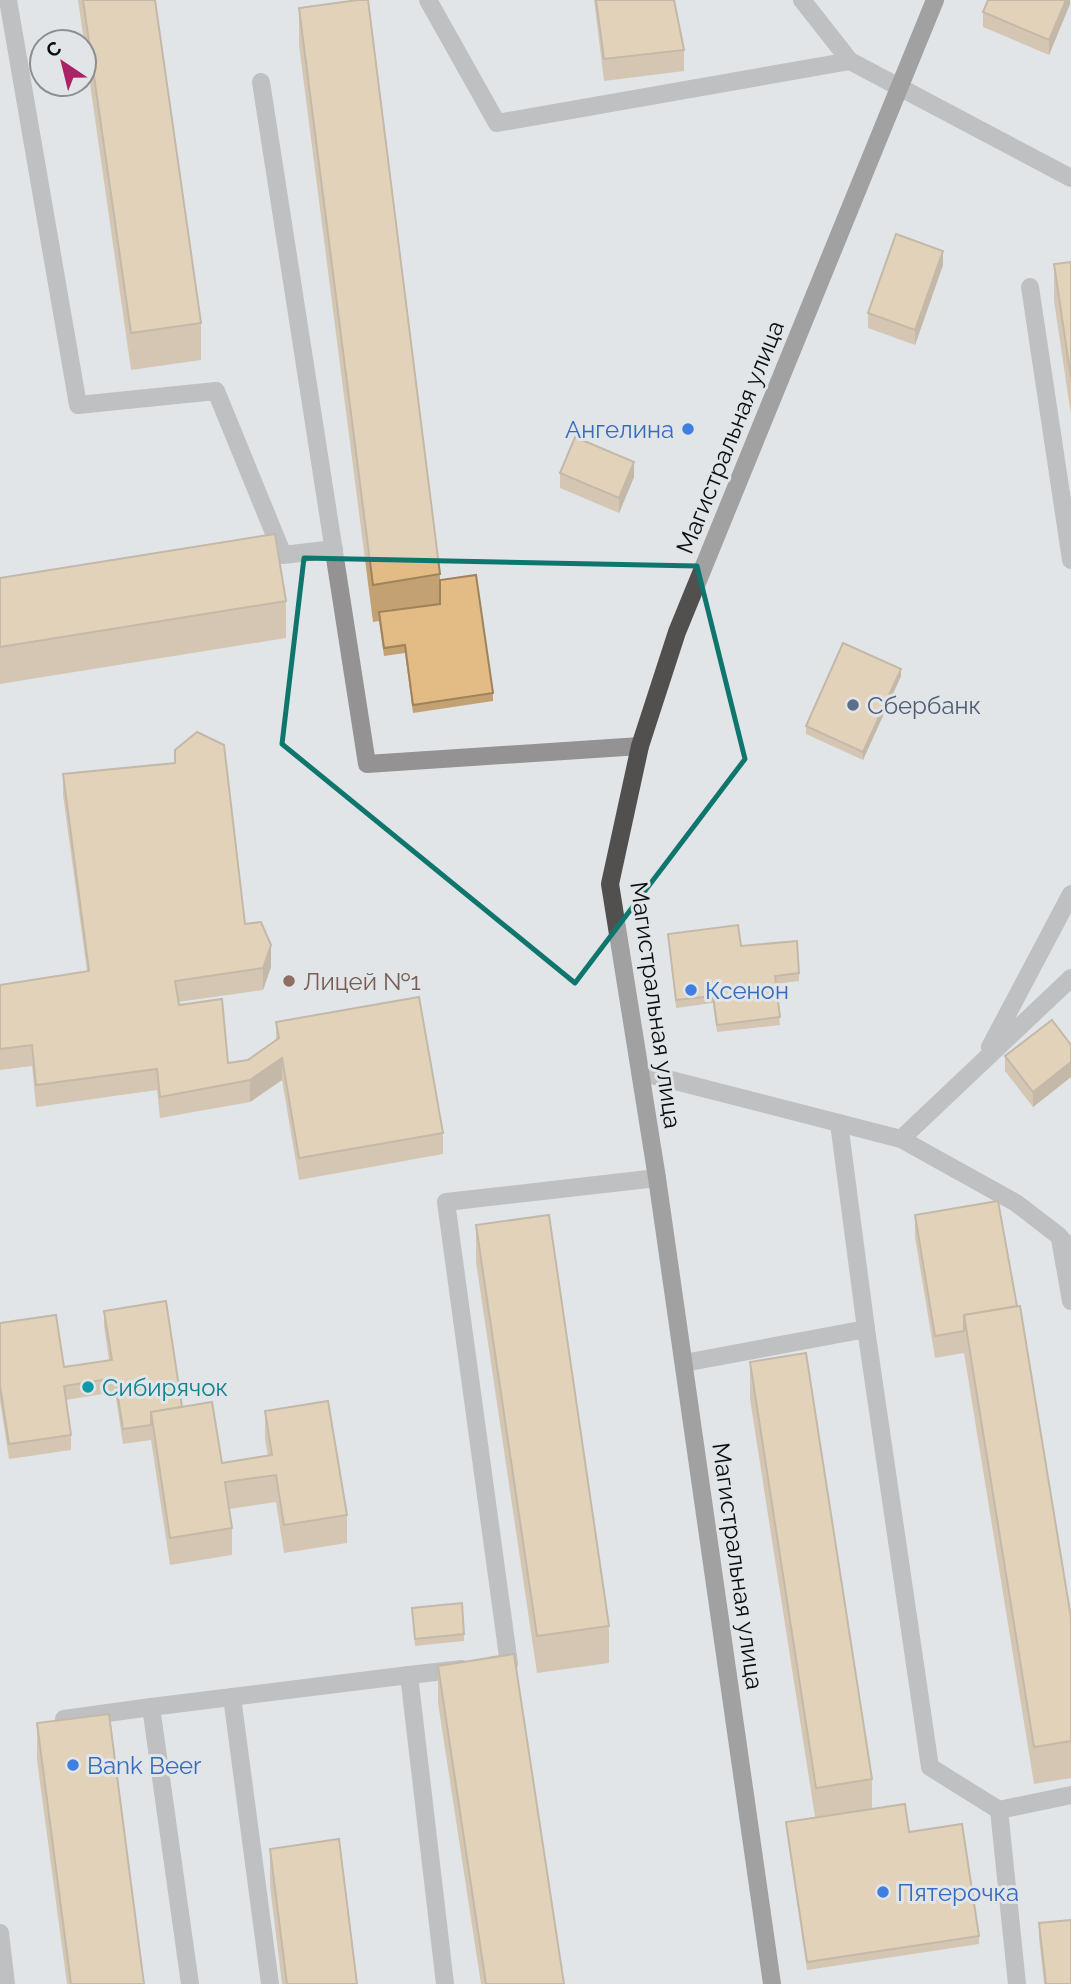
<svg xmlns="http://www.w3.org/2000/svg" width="1071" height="1984" font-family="Raleway,sans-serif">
<rect width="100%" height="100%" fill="#e2e5e8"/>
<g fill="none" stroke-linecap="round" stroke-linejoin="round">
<g stroke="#949292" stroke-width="18">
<path d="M8,0L78,405L216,391L283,555L334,549"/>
<path d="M428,0L497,123L850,61L1071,178"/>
<path d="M802,0L850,61"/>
<path d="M261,82L367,764L640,746"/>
<path d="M1030,287L1071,560"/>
<path d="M990,1047L1071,894"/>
<path d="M640,1072L901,1139L1016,1203L1059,1236L1071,1250"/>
<path d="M839,1123L866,1329"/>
<path d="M901,1139L1071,978"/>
<path d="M1060,1239L1071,1301"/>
<path d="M684,1363L866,1329L930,1767L999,1810L1017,1984"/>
<path d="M493,1665L509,1664L446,1202L657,1178"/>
<path d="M232,1697L270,1984"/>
<path d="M151,1707L409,1675"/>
<path d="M64,1719L151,1707L190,1984"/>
<path d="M999,1810L1071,1795"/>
<path d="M0,1933L6,1984"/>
<path d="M445,1984L409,1675L462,1669"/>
</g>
<path stroke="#524f4f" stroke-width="18" d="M772,1984L657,1178L610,884L640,746L677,632L935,0"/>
</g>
<g fill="#c3a172">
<path d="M78,0H155L201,323V360L131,370Z"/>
<path d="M594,0H674L684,50V71L604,81Z"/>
<path d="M1070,0V4L1049,55L983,27V12Z"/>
<path d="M299,8L440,574V580L493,693V701L413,713L405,653L384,656L379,621L373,622L299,45Z"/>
<path d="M1071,262V415L1054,301V264Z"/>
<path d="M943,265L915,345L868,328V313Z"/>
<path d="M560,473L634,477L619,513L560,488Z"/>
<path d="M0,578L286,601V638L0,684Z"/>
<path d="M901,676L863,760L806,734V726Z"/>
<path d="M175,750L245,924L271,967L263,990L178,1002L179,1005L228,1063L248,1060L276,1040V1022L443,1133V1154L299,1180L282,1080L250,1102L160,1118L157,1090L36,1107L32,1066L0,1070V985L87,971L63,795V774L175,763Z"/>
<path d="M668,934L799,973V981L776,984L780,1025L717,1032L713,1003L676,1008Z"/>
<path d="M1071,1045V1077L1033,1107L1005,1071V1056Z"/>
<path d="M998,1201L1071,1618V1778L1034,1784L964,1353L935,1358L915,1237V1215Z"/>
<path d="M476,1225L609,1626V1663L537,1673L476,1262Z"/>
<path d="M104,1311L182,1407L222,1463L268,1456L265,1439V1411L347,1515V1543L284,1553L276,1502L229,1509L232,1528V1555L170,1565L151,1440L123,1444L115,1392L66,1400L71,1435V1450L9,1459L0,1401V1323L64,1367L109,1360L104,1326Z"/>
<path d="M750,1362L872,1779V1809L909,1832L979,1936V1944L807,1970L786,1829V1822L815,1817L750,1399Z"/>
<path d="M412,1608L464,1634V1641L415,1646Z"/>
<path d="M438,1666L564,1984H481L438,1703Z"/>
<path d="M37,1723L144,1984H67L37,1760Z"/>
<path d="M270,1849L357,1984H282L270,1886Z"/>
<path d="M1039,1923L1071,1984H1044L1039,1938Z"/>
</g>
<g fill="#9f835c">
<path d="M1066,0H1070V4L1049,55V40Z"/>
<path d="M943,251V265L915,345V330Z"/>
<path d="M634,462V477L619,513V498Z"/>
<path d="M901,669V676L863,760V752Z"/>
<path d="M271,945V967L263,990V968Z"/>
<path d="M282,1058V1080L250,1102V1080Z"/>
<path d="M1071,1062V1077L1033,1107V1092Z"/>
</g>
<g fill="#e3bb84" stroke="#9f835c" stroke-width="2">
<path d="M83,0H155L201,323L131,333Z"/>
<path d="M358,0H368L440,574L373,585L299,8Z"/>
<path d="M596,0H674L684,50L604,59Z"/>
<path d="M988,0H1066L1049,40L983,12Z"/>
<path d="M896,234L943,251L915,330L868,313Z"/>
<path d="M1071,262V378L1054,264Z"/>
<path d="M575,437L634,462L619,498L560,473Z"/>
<path d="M275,534L286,601L0,647V578Z"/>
<path d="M476,575L493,693L413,705L405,645L384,648L379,612L440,604V580Z"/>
<path d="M843,643L901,669L863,752L806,726Z"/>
<path d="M197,732L224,745L245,924L261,922L271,945L263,968L175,981L179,1005L222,999L228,1063L248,1060L279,1038L276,1022L419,997L443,1133L299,1158L282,1058L250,1080L160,1097L157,1069L36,1085L32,1045L0,1049V985L89,971L63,774L175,763V750Z"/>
<path d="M738,925L741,946L797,941L799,973L775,976L780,1017L717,1025L713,996L676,1000L668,934Z"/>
<path d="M1052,1020L1071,1045V1062L1033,1092L1005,1056Z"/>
<path d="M998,1201L1017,1306L964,1315V1331L935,1336L915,1215Z"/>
<path d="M549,1215L609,1626L537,1636L476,1225Z"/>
<path d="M166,1301L182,1407L151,1412V1425L123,1429L115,1378L64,1386L71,1435L9,1444L0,1386V1323L56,1315L64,1367L112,1360L104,1311Z"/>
<path d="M1020,1306L1071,1618V1741L1034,1747L964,1315Z"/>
<path d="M806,1353L872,1779L816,1788L750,1362Z"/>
<path d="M328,1401L347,1515L284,1525L276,1475L225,1482L232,1528L170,1538L151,1412L212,1402L222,1463L272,1455L265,1411Z"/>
<path d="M462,1603L464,1634L415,1639L412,1608Z"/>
<path d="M514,1654L564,1984H486L438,1666Z"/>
<path d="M109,1714L144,1984H71L37,1723Z"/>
<path d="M905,1804L909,1832L962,1824L979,1936L807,1962L786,1822Z"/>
<path d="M339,1839L357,1984H287L270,1849Z"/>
<path d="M1071,1920V1984H1046L1039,1923Z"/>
</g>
<path d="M0 0H1071V1984H0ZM304,558L697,566L745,759L575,983L282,744Z" fill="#e2e5e8" fill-opacity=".55" fill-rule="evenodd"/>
<path fill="none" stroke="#0f766e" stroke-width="5" stroke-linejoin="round" d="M304,558L697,566L745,759L575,983L282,744Z"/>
<g fill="#3f7fe0" stroke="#e2e5e8" stroke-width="2.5">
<circle cx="688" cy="429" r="7"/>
<circle cx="691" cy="990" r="7"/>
<circle cx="73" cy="1765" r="7"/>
<circle cx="883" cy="1892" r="7"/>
</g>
<circle fill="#5c6f8a" stroke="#e2e5e8" stroke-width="2.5" cx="853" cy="705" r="7"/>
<circle fill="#8d6e63" stroke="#e2e5e8" stroke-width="2.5" cx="289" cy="981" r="7"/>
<circle fill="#0f9aa8" stroke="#e2e5e8" stroke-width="2.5" cx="88" cy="1387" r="7"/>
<g text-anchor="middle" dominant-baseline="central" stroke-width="6" stroke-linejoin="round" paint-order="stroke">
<g font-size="24" fill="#366cbe" stroke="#e2e5e8" text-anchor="start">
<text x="674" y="429" text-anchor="end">Ангелина</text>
<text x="705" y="990">Ксенон</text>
<text x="87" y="1765">Bank Beer</text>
<text x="897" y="1892">Пятерочка</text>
</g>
<g font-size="24" fill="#0c0d0e" stroke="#e2e5e8">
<text transform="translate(730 437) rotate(-68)">Магистральная улица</text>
<text transform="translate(656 1005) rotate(82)">Магистральная улица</text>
<text transform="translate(738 1566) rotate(82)">Магистральная улица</text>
</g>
<g font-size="24" fill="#4e5e75" stroke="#e2e5e8" text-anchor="start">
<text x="867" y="705">Сбербанк</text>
</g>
<g font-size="24" fill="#785e54" stroke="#e2e5e8" text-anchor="start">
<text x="303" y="981">Лицей №1</text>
</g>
<g font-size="24" fill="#0d838f" stroke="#e2e5e8" text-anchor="start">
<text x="102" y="1387">Сибирячок</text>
</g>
</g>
<g transform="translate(63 63) rotate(325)"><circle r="33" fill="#e2e5e8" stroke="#8c8f91" stroke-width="2"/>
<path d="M0-5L12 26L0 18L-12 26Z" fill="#ab2367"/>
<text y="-10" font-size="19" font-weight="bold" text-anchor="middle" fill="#0c0d0e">С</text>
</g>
</svg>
